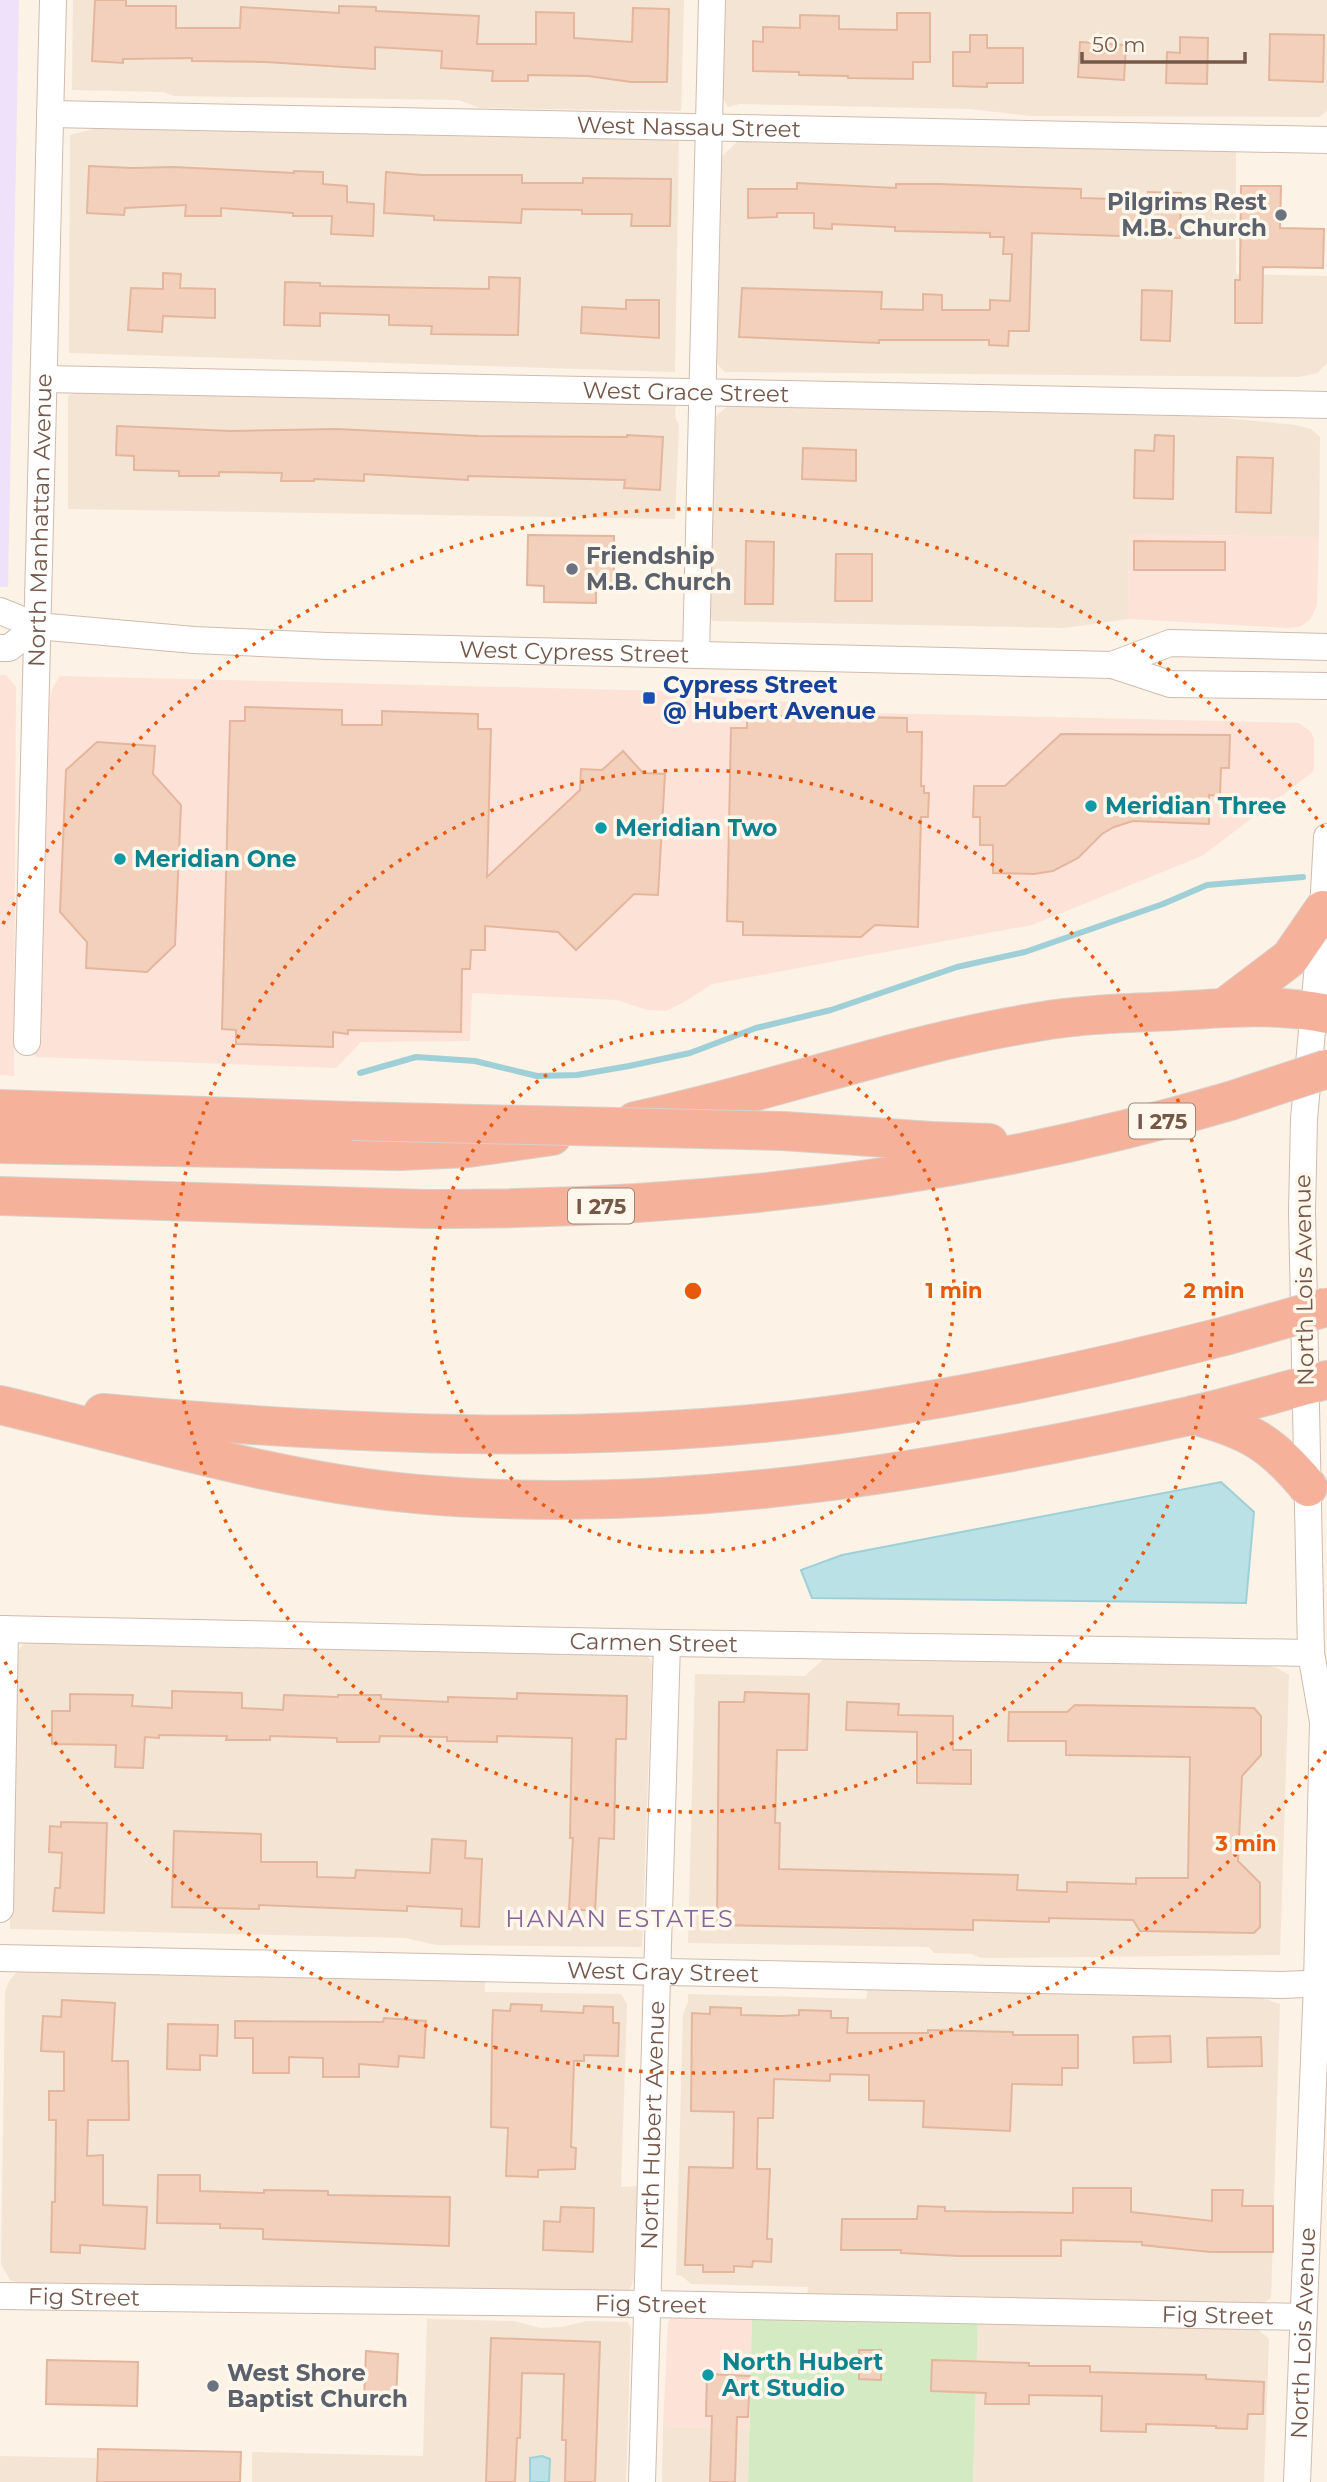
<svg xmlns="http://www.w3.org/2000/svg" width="1327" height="2482" font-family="Montserrat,sans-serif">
<rect width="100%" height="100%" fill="#fcf2e5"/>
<g fill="#f4e4d3">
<path d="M73,0H684L681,111L480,108L459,100L174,96L163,92L72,90Z"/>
<path d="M723,0H1327V111L1319,117L1031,116L970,109L739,104L728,107L721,94Z"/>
<path d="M105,126L679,137L675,372L69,353L70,135Z"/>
<path d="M739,140L1236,151V274L1327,276V363L1317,373L1299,377L725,372L716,363L721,157Z"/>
<path d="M76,392L676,402L675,417L679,425L675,519L68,509V396Z"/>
<path d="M730,404L1144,410L1295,425L1311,429L1320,437L1319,537L1129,534L1128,619L1064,628L713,621L709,616L714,418Z"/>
<path d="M33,1640L638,1653L648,1656L652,1664L642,1947L436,1945L405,1938L10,1929L15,1664L18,1651L24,1644Z"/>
<path d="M828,1655L1268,1666L1277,1668L1289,1675L1280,1955L981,1958L972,1954L934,1953L929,1947L688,1943L695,1674L805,1676Z"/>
<path d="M24,1969L485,1979V1992L621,1994L627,2004L621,2187L637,2186L634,2278L631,2287L627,2291L20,2284L10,2280L1,2264L5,1992L9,1981L16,1973Z"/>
<path d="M868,1987L1256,1996L1280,2004L1271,2298L1260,2306L807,2298L808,2287L691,2284L682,2276L676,2275L683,2014L688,2002V1994L866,1999Z"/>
<path d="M427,2319L514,2321L541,2328L562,2327L587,2321L628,2322L631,2328L626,2482H252V2452L423,2456Z"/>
<path d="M978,2321L1253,2325L1269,2339L1264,2482H973Z"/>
<path d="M663,2427L749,2429L748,2482H662Z"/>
<path d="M0,2456L96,2458V2482H0Z"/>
</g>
<g fill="#fde2d8">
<path d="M1129,534L1319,537L1317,605L1310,620L1301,626L1290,628L1128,619Z"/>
<path d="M0,675H6L16,687L14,1076L0,1075Z"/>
<path d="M60,676L666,691L728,698L823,704L876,713L1299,723L1311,732L1314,739V771L1202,856L1032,925L712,984L686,1001L666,1011L647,1010L617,1000L472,993L470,1041L361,1042L336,1068L35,1057L44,725L52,689Z"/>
<path d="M673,2314L752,2316L749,2429L663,2427L668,2323Z"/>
</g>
<path fill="#efe1f9" d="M0,0H19L8,587H0Z"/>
<path fill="#d4eac3" d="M752,2316L978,2321L973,2482H748Z"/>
<g fill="#b9e1e6" stroke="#9fd0d8" stroke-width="2">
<path d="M1221,1482L1254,1512L1246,1603L812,1598L801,1570L842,1555Z"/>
<path d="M542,2456L550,2459L549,2482H530V2458Z"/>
</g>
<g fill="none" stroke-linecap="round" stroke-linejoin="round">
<path stroke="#9fd0d8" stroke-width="6" d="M360,1073L416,1057L475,1061L537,1076L577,1075L629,1066L690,1053L756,1028L831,1010L957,967L1025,952L1163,904L1207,885L1303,877"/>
</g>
<g fill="#f2d0bc" stroke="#e4b69d" stroke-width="2">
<path d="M95,0H126V6H176V28H240L241,7L339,13V6L376,7V11L479,16L477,44H536V12L574,13V38L632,42L633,8L669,9L667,82H631L588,76L528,75V81H492L493,71L441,68L442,51L375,47V69L266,62L192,61V58L123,59V63L92,61Z"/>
<path d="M897,13H930V62H913V79L848,78V76L799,75V72L753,71V41L763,42V27L800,28V15L839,16V29L897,30Z"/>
<path d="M1270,34L1324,35L1323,82L1269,80Z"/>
<path d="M970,35H987V48H1023V83H987V87L953,86V52H970Z"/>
<path d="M1180,37L1208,38L1207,84L1166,83L1167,52L1180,53Z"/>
<path d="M1080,42L1126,45L1124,80L1078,77Z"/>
<path d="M89,166L132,168L173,167L294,173V171L323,172V184L347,186V202L374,204L373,236L331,234L332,216H293V213L221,208V216H185L186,205L125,208L124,215L87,213Z"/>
<path d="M386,172L422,175H522V183H583V178L671,179L670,226H631L632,214H582V210L522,209L521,223L434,220V216L384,213Z"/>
<path d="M797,183L896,188V184H939L1081,189V198L1148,200V192L1181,193L1180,238L1032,233L1029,331H1009L1008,346L989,345V340H879V343L739,337L742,288L882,292L881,309L923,310V294L942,295V310H990V300L1010,301L1012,254H1003L1004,237H990V233L895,231V227L832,224V229L814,228V213H777V217L748,218V189H797Z"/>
<path d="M1241,186H1281L1280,228L1324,229L1323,268L1263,267L1262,323H1235V280H1240Z"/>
<path d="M163,273L181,274L180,288L215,289V318L163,316L162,332L128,330L131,288L163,289Z"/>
<path d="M489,277L520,278L518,335L431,334L432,326L389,325V315L320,313V326L284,325L285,282L320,283V286L489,289Z"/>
<path d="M1142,290L1172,291L1170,341L1141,340Z"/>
<path d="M626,300H659V338L581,333L582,307L626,309Z"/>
<path d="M117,426L231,431L337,429L478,436L627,437V435L663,437L660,490L624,488L625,480L468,476V480L364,474V481L314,479V481H281L282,473L219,472V476H179V471L134,470V456L116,455Z"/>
<path d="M1155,435L1174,436L1173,499L1134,498L1135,450L1154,451Z"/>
<path d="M803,448L856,450V481L802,479Z"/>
<path d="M1237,457L1273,458L1271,513L1236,512Z"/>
<path d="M528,535L614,536V586H596V603L544,602V586L527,585Z"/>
<path d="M746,541L774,542L773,604H745Z"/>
<path d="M1134,541L1225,542V570H1134Z"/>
<path d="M836,554H872V601H835Z"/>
<path d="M245,707L342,710V725H382V711L478,714V729H491L487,877L580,790L581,769L602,770L623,751L643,773L665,774L658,895L634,894L576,950L558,932L485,926V950H471L470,969H462L461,1032L348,1030V1034L333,1032V1047L236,1044V1030L222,1029L230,721H245Z"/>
<path d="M747,715L907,718V732H922L921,786H924V793H929L928,817H921L918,927L875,925L861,937L743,935V922L727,921L731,728H747Z"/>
<path d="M1061,734L1230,735L1229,768H1221L1220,796L1209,795V824L1133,821L1114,827L1102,834L1078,858L1053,871L1034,874L993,873V845H980V817H973L974,786H1005Z"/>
<path d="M97,742L155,746L153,774L181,805L175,945L147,972L86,968L87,942L60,912L66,770Z"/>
<path d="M172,1691L242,1693V1708L283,1710L284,1695L338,1697V1695H381V1699L448,1702V1697L517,1699V1693L627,1696L626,1739H616L614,1839L599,1838L595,1911L569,1909L573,1838H570L572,1738L497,1736V1742L447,1741V1737L380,1736L379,1742H337V1738L270,1736V1740H226L227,1736L159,1735V1738L145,1737L143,1768L115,1767L116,1745L52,1744V1711H70V1694L133,1695L132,1706L172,1708Z"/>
<path d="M745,1692L809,1694L807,1750H777L775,1823H780L779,1869L1018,1875L1017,1890L1067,1892V1882L1136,1884V1878H1188L1190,1757L1066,1755V1741H1008L1009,1712H1067L1075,1705L1254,1708L1261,1716V1755L1242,1776L1238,1861L1260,1883V1927L1254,1933L1140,1931L1133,1920L1049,1918V1922L973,1920V1930L717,1925L719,1702H744Z"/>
<path d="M847,1702L899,1704L898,1715L953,1716V1750H971V1784L917,1783V1732L846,1730Z"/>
<path d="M61,1822L107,1823L104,1913L53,1911L55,1888H60L62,1853L49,1852L50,1826L61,1827Z"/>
<path d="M174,1831L261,1834V1862H317V1877L355,1878L356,1870L430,1873L432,1839L466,1841L465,1858L482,1859L479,1927L461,1926L462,1909L407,1906V1911L259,1905V1909L172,1907Z"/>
<path d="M62,2000L115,2003L112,2061H128L129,2120H88L87,2156L103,2155V2205L147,2207L145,2249L80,2245V2253L51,2252L52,2202H55L56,2120H49V2091H64V2052L41,2051L43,2016L61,2017Z"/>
<path d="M511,2004L542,2005L541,2011L583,2013L584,2006L613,2007V2023H619L618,2056L584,2055V2061H574L571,2147L576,2148L575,2169L538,2170V2177L506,2176L508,2128L491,2127L492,2040L493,2010L510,2011Z"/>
<path d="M710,2007L741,2008V2015L782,2016L799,2015V2010L831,2011V2018H848L847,2033H928V2030L1013,2032V2035H1078V2068H1062V2085L1012,2084L1010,2131L923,2127L924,2101L869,2100V2075L830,2074V2081L774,2079L773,2118H758L757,2159V2169H770L767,2239H772L771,2262L753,2261L752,2267L734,2266V2272H703V2265H685L689,2167L733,2168L734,2112L691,2111L692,2013L710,2014Z"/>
<path d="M384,2018L426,2021L424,2058L399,2056L398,2067L359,2064V2077H323V2058L289,2057V2073H253V2038H235V2021L383,2022Z"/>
<path d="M168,2024L218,2025L217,2056L200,2055V2070L167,2069Z"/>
<path d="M1170,2036L1171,2062L1134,2063L1133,2037Z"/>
<path d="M1261,2037L1262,2066L1208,2067L1207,2038Z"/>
<path d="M158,2175H200V2191L264,2193V2190L328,2191V2195L450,2197L449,2246L263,2239V2229L220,2228V2224L157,2223Z"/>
<path d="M1073,2188H1131V2212L1212,2221V2190H1243L1242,2206H1273V2252H1210L1142,2245V2242L1061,2240V2256H959L901,2253V2250H841L842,2219H917L918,2206L945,2207V2211L1073,2213Z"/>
<path d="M561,2207L594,2208L593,2252L543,2250L544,2221L560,2222Z"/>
<path d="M491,2338L600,2342L595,2482H565L566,2440H562L564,2374L522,2373L520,2438H517L515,2482H486Z"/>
<path d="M859,2350H881V2380L859,2379Z"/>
<path d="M366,2351L398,2354L396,2402L364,2400Z"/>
<path d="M47,2360L138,2362L137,2406L46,2404Z"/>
<path d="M932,2360L1029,2363V2366H1090V2372L1206,2375V2379L1264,2382L1263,2414H1248L1247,2429L1216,2428V2426L1146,2424V2432L1101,2431L1102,2396L1029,2395V2404H985L986,2393L931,2391Z"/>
<path d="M707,2374L750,2376L748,2417H737L735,2482H710L712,2416H706Z"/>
<path d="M98,2449L241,2452L240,2482H97Z"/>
</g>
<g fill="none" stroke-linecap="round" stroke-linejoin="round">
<defs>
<g id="minor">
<path id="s1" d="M50,114L1327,140"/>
<path id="s2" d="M44,379L1327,405"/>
<path id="s3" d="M0,611L37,626L194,640L327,646L1112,665L1170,684L1327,686"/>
<path d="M0,648H9L37,626"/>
<path d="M696,655L712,0"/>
<path d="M1112,665L1170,643L1327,647"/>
<path id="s4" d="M27,1042L53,0"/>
<path id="s5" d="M0,1629L667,1643L1311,1653"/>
<path d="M0,1909L5,1629"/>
<path id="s6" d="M0,1958L1282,1985L1327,1983"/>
<path id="s7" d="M0,2296L647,2304L1303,2317"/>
<path id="s8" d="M642,2482L667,1643"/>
<path id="s9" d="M1297,2482L1317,1984L1323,1722L1311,1653L1302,1211L1304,1119L1323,910L1327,837"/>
</g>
<g id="highway">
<path d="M1224,1008L1290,958L1323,910"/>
<path d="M0,1109L352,1121"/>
<path d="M635,1121C770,1093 900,1044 1037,1022C1082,1014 1128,1013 1174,1011C1224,1008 1278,1003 1327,1014"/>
<path d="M783,1131L931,1141L989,1143"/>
<path d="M0,1144L400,1151L468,1148L552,1136"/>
<path d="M0,1196L426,1209C697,1210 969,1178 1230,1101"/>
<path d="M0,1405C139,1438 274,1481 417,1494C676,1517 937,1471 1189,1416C1236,1406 1281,1391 1327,1380"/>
<path d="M103,1413C356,1436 617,1448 869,1410C990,1392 1108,1366 1225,1336"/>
<path d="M1193,1415C1248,1430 1271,1442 1308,1487"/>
</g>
</defs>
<use href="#minor" stroke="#d0bcae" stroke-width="28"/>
<use href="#highway" stroke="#d8d0cc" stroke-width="40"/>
<use href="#minor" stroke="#fff" stroke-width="26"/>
<use href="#highway" stroke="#f6b19b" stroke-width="38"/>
<defs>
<g id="highway-bridge">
<path d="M1230,1101L1327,1069"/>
<path d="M352,1121L783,1131"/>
<path d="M1225,1336L1327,1307"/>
</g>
</defs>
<use href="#highway-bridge" stroke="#d8d0cc" stroke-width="40" stroke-linecap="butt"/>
<use href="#highway-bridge" stroke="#f6b19b" stroke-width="38"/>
</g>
<g fill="none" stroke="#e8590c" stroke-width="3.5" stroke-dasharray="3.5 7">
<circle cx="693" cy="1291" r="261"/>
<circle cx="693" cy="1291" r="521"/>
<path d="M1326 1751A782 782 0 0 1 3 1658M3 924A782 782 0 0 1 1326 831"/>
</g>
<g fill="#6b7280" stroke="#fff7eb" stroke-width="2.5">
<circle cx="1281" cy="215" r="7"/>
<circle cx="572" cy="569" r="7"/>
<circle cx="213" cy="2386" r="7"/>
</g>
<rect fill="#1a4fb4" stroke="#fff7eb" stroke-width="2.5" x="642" y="691" width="14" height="14" rx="3.5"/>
<g fill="#0f9aa8" stroke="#fff7eb" stroke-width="2.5">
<circle cx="1091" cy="806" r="7"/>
<circle cx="601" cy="828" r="7"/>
<circle cx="120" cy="859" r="7"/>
<circle cx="708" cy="2375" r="7"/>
</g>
<g text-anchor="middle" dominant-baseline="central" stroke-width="7" stroke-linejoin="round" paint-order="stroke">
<g fill="#fff7eb" stroke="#9e887a" stroke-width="2">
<rect x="1129" y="1103.5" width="66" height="35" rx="5"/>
<rect x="568" y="1188.5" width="66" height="35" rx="5"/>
</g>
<g font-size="21" font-weight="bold" fill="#75584a">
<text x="1162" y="1121">I 275</text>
<text x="601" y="1206">I 275</text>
</g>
<g font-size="23" fill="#75584a" stroke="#fff7eb">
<text stroke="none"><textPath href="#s1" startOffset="639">West Nassau Street</textPath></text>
<text stroke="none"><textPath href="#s2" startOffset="642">West Grace Street</textPath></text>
<text stroke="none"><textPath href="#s4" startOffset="522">North Manhattan Avenue</textPath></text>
<text stroke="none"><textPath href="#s3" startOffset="578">West Cypress Street</textPath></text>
<text transform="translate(1304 1280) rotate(-91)">North Lois Avenue</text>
<text stroke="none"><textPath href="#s5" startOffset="654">Carmen Street</textPath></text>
<text stroke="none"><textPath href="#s6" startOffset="663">West Gray Street</textPath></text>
<text stroke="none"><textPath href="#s8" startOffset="357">North Hubert Avenue</textPath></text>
<text stroke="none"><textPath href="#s7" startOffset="84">Fig Street</textPath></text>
<text stroke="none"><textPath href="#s7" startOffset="651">Fig Street</textPath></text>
<text stroke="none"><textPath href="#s7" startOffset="1218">Fig Street</textPath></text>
<text stroke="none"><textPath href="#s9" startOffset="149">North Lois Avenue</textPath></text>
</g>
<g font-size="23" font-weight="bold" fill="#5b616d" stroke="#fff7eb" text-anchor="start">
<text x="1267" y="202" text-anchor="end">Pilgrims Rest<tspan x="1267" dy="26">M.B. Church</tspan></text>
<text x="586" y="556">Friendship<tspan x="586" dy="26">M.B. Church</tspan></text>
<text x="227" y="2373">West Shore<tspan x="227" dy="26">Baptist Church</tspan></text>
</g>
<g font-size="23" font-weight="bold" fill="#164399" stroke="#fff7eb" text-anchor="start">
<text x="663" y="685">Cypress Street<tspan x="663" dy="26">@ Hubert Avenue</tspan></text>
</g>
<g font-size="23" font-weight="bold" fill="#0d838f" stroke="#fff7eb" text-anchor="start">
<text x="1105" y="806">Meridian Three</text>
<text x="615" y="828">Meridian Two</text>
<text x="134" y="859">Meridian One</text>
<text x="722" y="2362">North Hubert<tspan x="722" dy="26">Art Studio</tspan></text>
</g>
<g font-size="24" letter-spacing="2" fill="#866599" stroke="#fff7eb">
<text x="620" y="1918">HANAN ESTATES</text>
</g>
</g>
<circle cx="693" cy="1291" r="10" fill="#e8590c" stroke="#fff7eb" stroke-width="3.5"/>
<g font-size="21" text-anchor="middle" font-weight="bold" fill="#e8590c" stroke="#fff7eb" stroke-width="7" stroke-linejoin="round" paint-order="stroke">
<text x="954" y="1298">1 min</text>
<text x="1214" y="1298">2 min</text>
<text x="1246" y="1851">3 min</text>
</g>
<path d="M1082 52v10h163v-10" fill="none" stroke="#75584a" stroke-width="3.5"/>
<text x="1092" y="52" font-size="21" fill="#75584a" stroke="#fff7eb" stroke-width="5" paint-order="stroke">50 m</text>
</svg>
